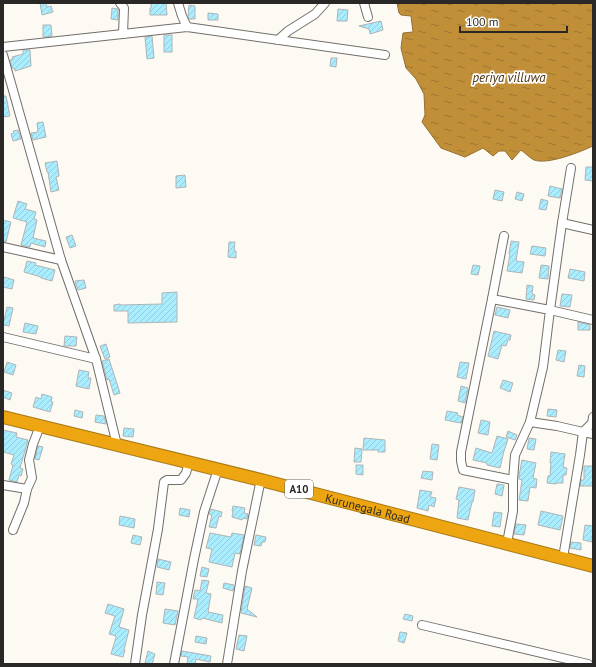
<svg xmlns="http://www.w3.org/2000/svg" width="596" height="667" font-family="'PT Sans',sans-serif">
<defs>
<pattern id="water-ripples" width="26" height="14" patternUnits="userSpaceOnUse"><rect width="26" height="14" fill="#c28f39"/><path d="M2 4q2-2 4 0t4 0M15 11q2-2 4 0t4 0" fill="none" stroke="#9e7530"/></pattern>
<pattern id="building-hatch" width="6" height="6" patternUnits="userSpaceOnUse"><rect width="6" height="6" fill="#aaedfe"/><path d="M-1 1l2-2M0 6l6-6M5 7l2-2" fill="none" stroke="#92cbda"/></pattern>
</defs>
<rect width="100%" height="100%" fill="#fdf9f3"/>
<path fill="url(#water-ripples)" stroke="#947033" d="M397,3H593V146C580,152 548,165 534,160C530,158 525,153 521,150L512,160L505,151H499L493,156L483,148L465,157L441,148L422,122L425,115L424,94L416,79L406,68L401,48L403,33L413,32L411,16L401,15L399,13Z"/>
<g fill="url(#building-hatch)" stroke="#aeb5b7">
<path d="M40,3H46L47,7L51,6L53,12L42,15Z"/>
<path d="M151,3H166L167,15H150V8H151Z"/>
<path d="M189,5L195,6V19H189L188,17Z"/>
<path d="M112,8L118,9V20L111,19Z"/>
<path d="M338,9L348,10L347,21H337Z"/>
<path d="M208,13L218,14V20H208Z"/>
<path d="M381,21L383,30L370,34L369,29L359,26Z"/>
<path d="M43,25H51L52,36L43,37Z"/>
<rect x="164" y="35" width="8" height="17"/>
<path d="M152,36L154,58L147,59L145,37Z"/>
<path d="M23,50H30L31,66L15,71L14,68H12L10,60L13,59L12,57L23,54Z"/>
<path d="M331,58H337L336,67L330,66Z"/>
<path d="M3,96H6L10,116L3,117Z"/>
<path d="M43,122L46,137L33,140L31,133L38,132L37,123Z"/>
<path d="M18,130L21,139L13,141L11,134L14,133L13,131Z"/>
<path d="M57,161L59,176L56,177L59,190L51,192L48,172H47L45,163Z"/>
<path d="M586,167H593V181L585,180Z"/>
<path d="M185,175L186,187L176,188V176Z"/>
<path d="M550,186L562,189L560,198L548,196Z"/>
<path d="M495,190L504,192L502,201L493,199Z"/>
<path d="M517,192L524,194L522,201L515,199Z"/>
<path d="M541,199L548,201L546,210L539,209Z"/>
<path d="M18,201L27,204L25,209L36,212L34,219L37,220L33,238L46,241L45,247L31,243L30,247L21,245L27,222L13,218Z"/>
<path d="M3,220L11,222L6,242H3Z"/>
<path d="M72,235L76,246L70,248L66,237Z"/>
<path d="M511,241L519,242L516,261L524,262L522,273L507,271L510,254H509Z"/>
<path d="M229,242H235L234,251H236V258L228,257Z"/>
<path d="M532,246L546,248L545,256L530,254Z"/>
<path d="M27,261L36,263L35,265L55,270L52,281L41,278V277L24,272Z"/>
<path d="M473,265L480,266L478,275L471,274Z"/>
<path d="M541,265L549,266L548,279L539,278Z"/>
<path d="M570,269L585,272L584,281L568,278Z"/>
<path d="M4,277L14,280L12,289L3,287Z"/>
<path d="M84,280L86,288L78,290L75,281Z"/>
<path d="M527,285L533,286L532,294L535,295L534,300L526,299Z"/>
<path d="M177,292V322L128,323V311H114V305L120,304V305L162,304V293Z"/>
<path d="M562,294L572,295L570,307L560,306Z"/>
<path d="M7,307L13,308L9,326L3,325Z"/>
<path d="M497,307L510,310L508,318L495,315Z"/>
<path d="M578,322L590,325V330H578Z"/>
<path d="M25,323L38,326L36,334L23,332Z"/>
<path d="M494,331L511,335L510,340H508L506,346L502,345L498,359L488,356Z"/>
<path d="M65,336L77,337L76,346H64Z"/>
<path d="M106,344L110,357L105,359L100,346Z"/>
<path d="M558,350L566,351L564,362L556,360Z"/>
<path d="M109,359L120,393L114,395L109,379L107,380L102,361Z"/>
<path d="M7,362L16,365L13,375L4,372Z"/>
<path d="M460,362L469,363L466,379L457,377Z"/>
<path d="M579,365L585,366L584,377L577,376Z"/>
<path d="M79,370L89,372L88,378H91L89,389L76,386Z"/>
<path d="M503,380L513,383L510,392L500,388Z"/>
<path d="M461,386L468,388L465,403L458,401Z"/>
<path d="M3,390L12,393L10,400L3,397Z"/>
<path d="M42,394L52,397L51,402H53L50,412L33,407L36,397L41,399Z"/>
<path d="M548,409L557,410L556,417L547,416Z"/>
<path d="M75,410L83,412L82,418L74,416Z"/>
<path d="M447,411L458,413L457,415L463,417L461,423L445,420Z"/>
<path d="M96,415L104,416L106,424L95,422Z"/>
<path d="M481,420L490,422L488,435L478,433Z"/>
<path d="M124,428L134,429L133,437L123,436Z"/>
<path d="M3,430L17,433L16,437L28,440L20,468L23,469L21,476L19,475L17,482L9,480L13,465L11,464L14,455L3,452Z"/>
<path d="M508,431L517,435L515,440L506,437Z"/>
<path d="M497,436L508,439L504,451L500,468L487,465V463L473,460L476,448L492,453Z"/>
<path d="M364,438L385,440V452H378V450H363Z"/>
<path d="M529,438L536,439L534,450L527,449Z"/>
<path d="M432,444L439,445L437,460L430,459Z"/>
<path d="M38,446L43,447L39,460L35,459Z"/>
<path d="M355,448L362,449L361,462H354Z"/>
<path d="M551,452L565,454L563,467L567,468L566,475H563V483H556V484L547,483L548,476H550L551,463H550Z"/>
<path d="M522,460L536,463L533,478L537,479L536,488L530,487L528,501L519,500L522,480L519,479V476Z"/>
<path d="M356,465H363V475L356,474Z"/>
<path d="M584,466H593V486H580L581,480H584Z"/>
<path d="M423,471L433,472L432,480L421,478Z"/>
<path d="M497,484L504,485L502,496L495,494Z"/>
<path d="M459,487L475,490L473,502H472L468,520L457,518L459,500L456,499Z"/>
<path d="M420,490L432,492L430,497L436,498L434,507L429,505L428,511L417,508Z"/>
<path d="M233,506L245,508L244,513L248,514L247,519L243,518L242,520L232,517L233,511H232Z"/>
<path d="M180,508L190,510L189,517L179,515Z"/>
<path d="M211,509L222,512L221,517L219,516L216,528L209,527L212,515L209,514Z"/>
<path d="M541,511L563,516L560,530L538,525Z"/>
<path d="M494,512L502,513L500,527L492,526Z"/>
<path d="M120,516L135,519L134,528L119,525Z"/>
<path d="M516,524L526,525L524,535L514,534Z"/>
<path d="M585,525L593,526L592,542L583,540Z"/>
<path d="M210,533L231,537L232,533L244,535L240,554L235,553L232,567L209,562L212,549L206,548Z"/>
<path d="M133,535L142,537L140,545L131,543Z"/>
<path d="M256,535L266,537L265,542H262L261,546L254,545Z"/>
<path d="M571,542L581,543V550L570,548Z"/>
<path d="M158,559L171,562L169,570L157,567Z"/>
<path d="M202,567L209,569L207,577L200,576Z"/>
<path d="M202,580L209,581L206,593L211,594L208,612L223,615L222,623L202,618L201,620L194,618L198,599H193L195,590L200,591Z"/>
<path d="M157,582L165,583L163,595L156,594Z"/>
<path d="M224,583L234,585L233,591L223,588Z"/>
<path d="M245,586L252,588L247,609L257,617L241,613Z"/>
<path d="M108,604L124,609L119,627L129,630L124,650H125L123,657L111,654L116,637V636L109,634L115,616L105,613Z"/>
<path d="M165,609L178,611L175,625L163,623Z"/>
<path d="M405,614L413,616L412,621L403,619Z"/>
<path d="M400,632L407,633L404,643L398,641Z"/>
<path d="M239,635L247,636L244,651L236,649Z"/>
<path d="M196,636L207,638L206,644L195,642Z"/>
<path d="M148,651L155,654L152,664L145,663Z"/>
<path d="M182,651L211,656L210,662L196,659L195,664H187L188,657L181,656Z"/>
</g>
<g fill="none" stroke-linecap="round" stroke-linejoin="round">
<defs>
<g id="minor">
<path d="M120,3L124,8L123,34"/>
<path d="M178,3L182,16L187,27"/>
<path d="M364,3L368,17"/>
<path d="M278,40L288,31L315,14L325,3"/>
<path d="M3,47L187,27L385,55"/>
<path d="M3,55L61,260L96,359L117,445"/>
<path d="M571,168L562,223L593,230"/>
<path d="M562,223L550,310L593,320"/>
<path d="M504,236L492,299L461,452V461L463,470L513,480"/>
<path d="M3,247L61,260"/>
<path d="M492,299L550,310L543,367L530,422"/>
<path d="M3,337L96,359"/>
<path d="M3,485L27,489"/>
<path d="M13,530L24,503L27,489L32,478L29,460L33,444L40,426"/>
<path d="M507,543L513,511V480L515,455L530,422L557,426L583,432L592,423L593,417"/>
<path d="M563,558L580,455L583,432L593,434"/>
<path d="M422,625L588,664"/>
<path d="M135,664L142,615L158,529L164,482L167,480H181L186,473L189,462"/>
<path d="M174,664L194,559L204,512L218,469"/>
<path d="M227,664L242,571L261,479"/>
</g>
<g id="highway">
<path id="s1" d="M3,417L265,481L593,566"/>
</g>
</defs>
<use href="#minor" stroke="#726f6a" stroke-width="10"/>
<use href="#highway" stroke="#a87a18" stroke-width="14"/>
<use href="#minor" stroke="#fff" stroke-width="8"/>
<use href="#highway" stroke="#eda611" stroke-width="12"/>
</g>
<g text-anchor="middle" dominant-baseline="central" stroke-width="3.5" stroke-linejoin="round" paint-order="stroke">
<rect fill="#fff" stroke="#696867" stroke-width="1" x="285" y="480" width="28" height="18" rx="3"/>
<g font-size="11" font-weight="bold" fill="#292826">
<text x="299" y="489">A10</text>
</g>
<g font-size="12" fill="#292826" stroke="#fff">
<text stroke="none"><textPath href="#s1" startOffset="376">Kurunegala Road</textPath></text>
</g>
<g font-size="13" font-style="italic" fill="#4a3410" stroke="#fff">
<text x="509" y="77">periya villuwa</text>
</g>
</g>
<rect width="596" height="667" fill="none" stroke="#292826" stroke-width="8"/>
<path d="M460 26v6h107v-6" fill="none" stroke="#292826" stroke-width="2"/>
<text x="466" y="26" font-size="12" fill="#292826" stroke="#ffffff" stroke-width="3" paint-order="stroke">100 m</text>
</svg>
